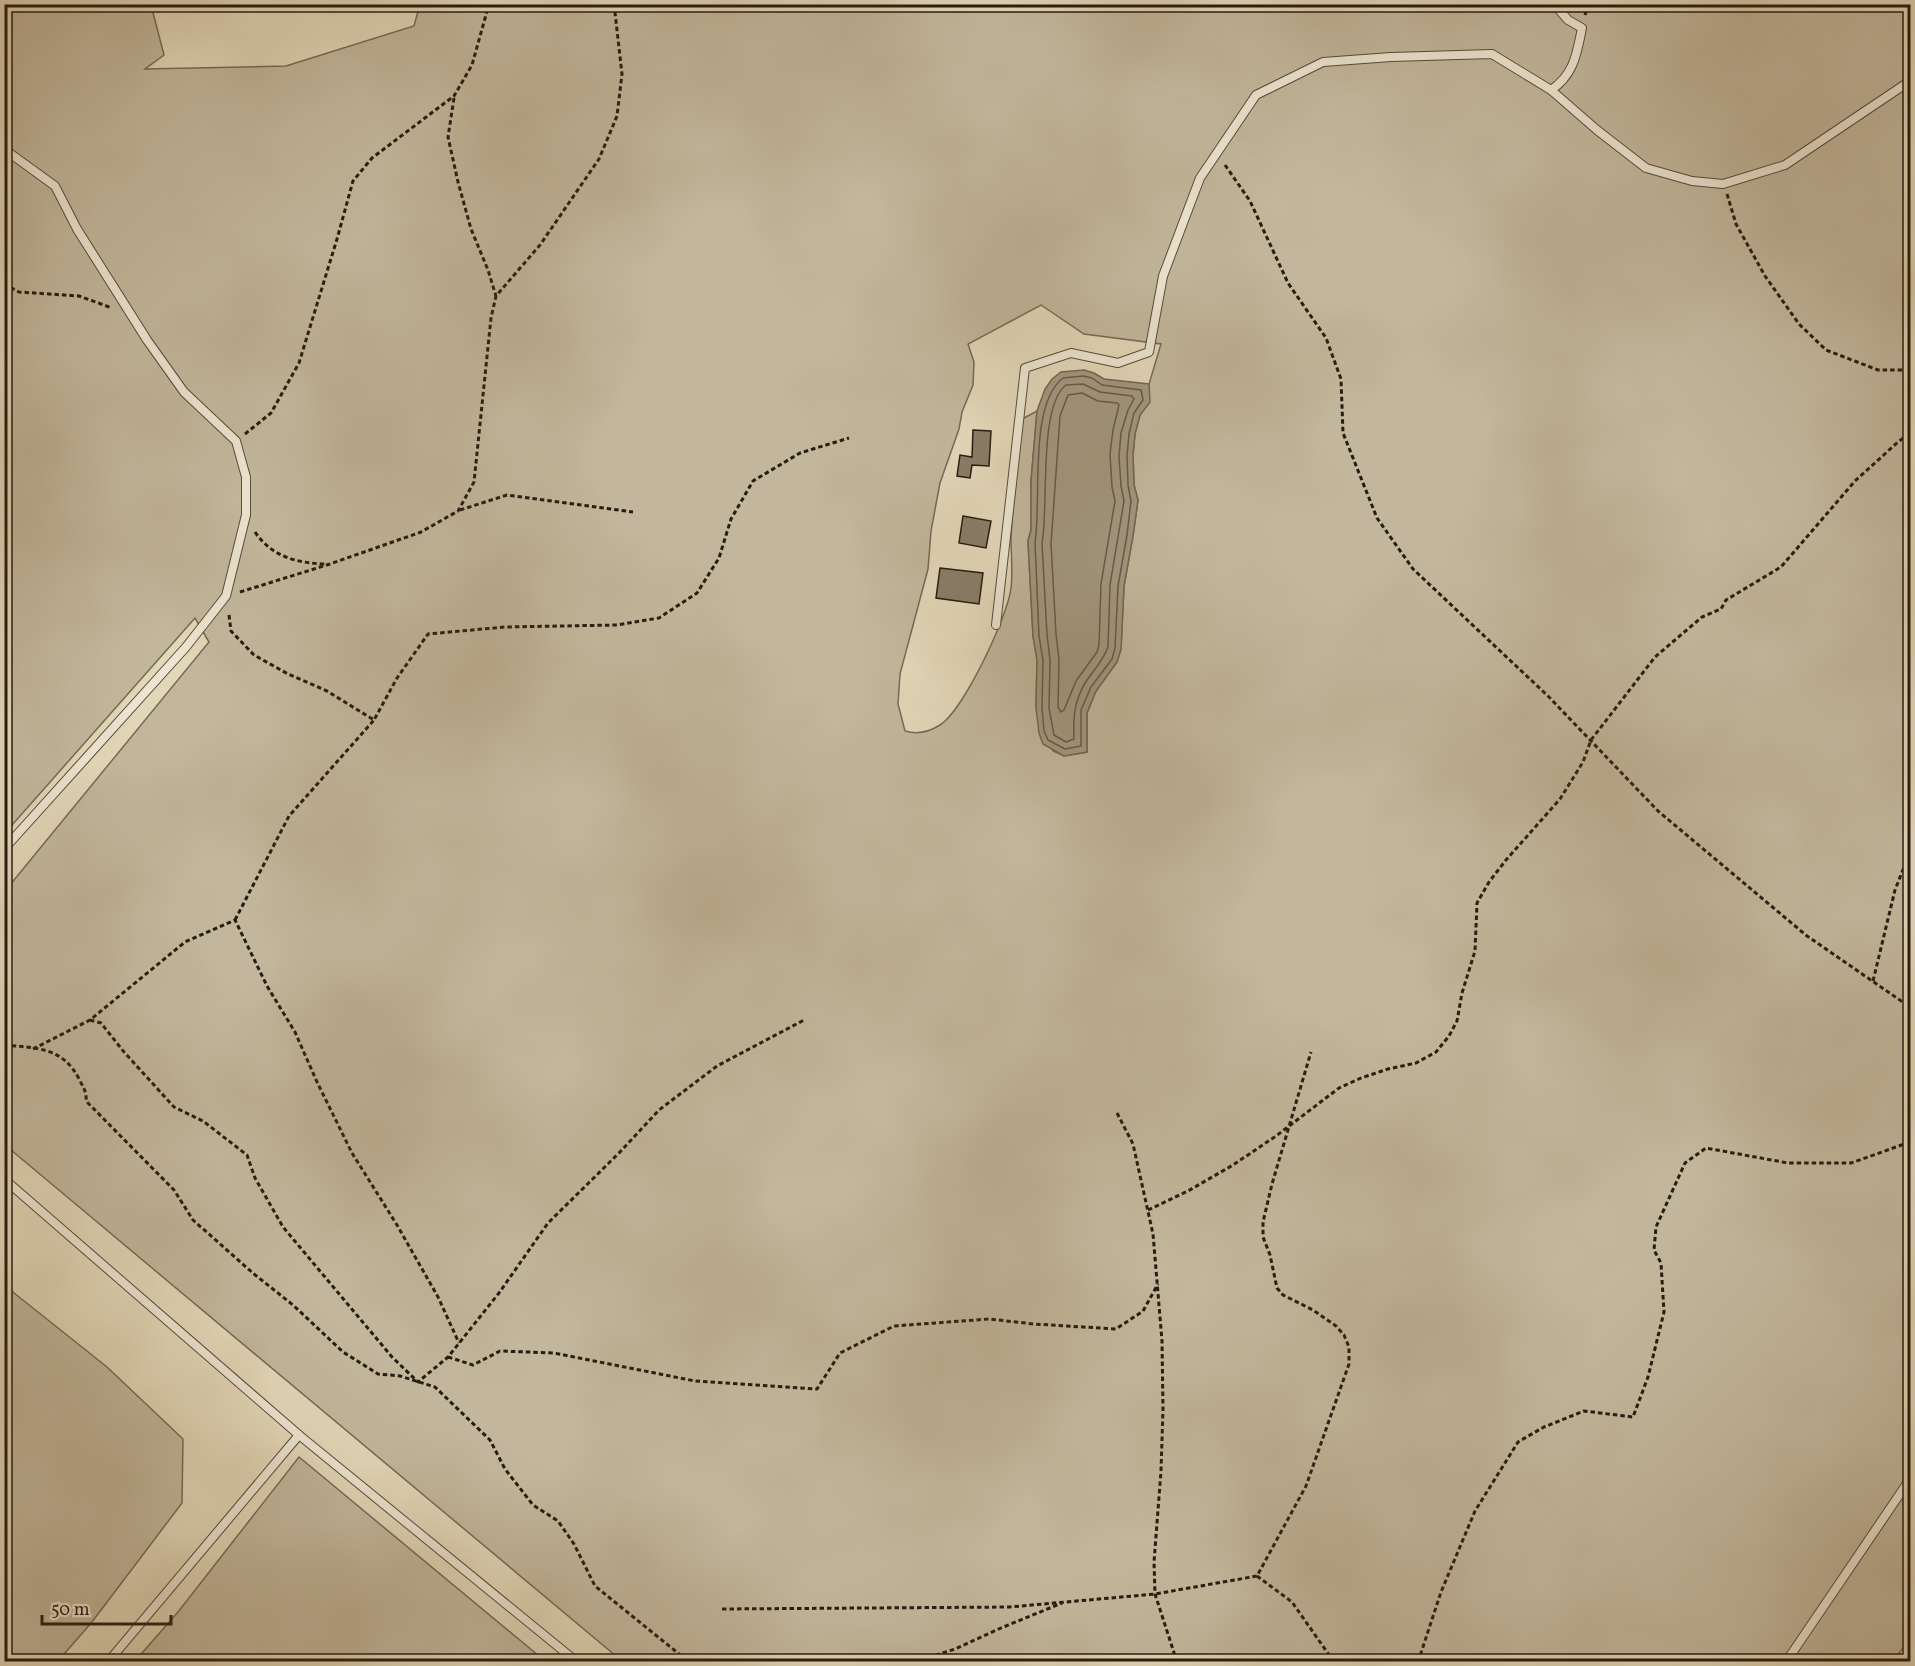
<svg xmlns="http://www.w3.org/2000/svg" width="1915" height="1666" font-family="Vollkorn,serif">
<rect width="100%" height="100%" fill="#e2d7b8"/>
<filter id="stains"><feTurbulence type="fractalNoise" baseFrequency=".00333" numOctaves="4"/><feColorMatrix values="0 0 0 0 .2 0 0 0 0 .09 0 0 0 0 .02 0 0 0 .5 -.17"/></filter>
<radialGradient id="worn" r=".72"><stop offset=".6" stop-color="#630" stop-opacity="0"/><stop offset="1" stop-color="#630" stop-opacity=".3"/></radialGradient>
<g fill="#c2b79c" stroke="#746a56" stroke-width="1.5" fill-rule="evenodd">
<path d="M420,4L1910,5V1637L1894,1661H622L5,1145V891L209,642L195,618L5,833V5H151L164,55L145,69L286,66L414,26ZM1041,305L1084,334L1161,344L1149,384V402L1140,415L1135,434L1133,455L1134,485L1138,500L1133,536L1124,586L1121,649L1117,662L1096,691L1087,713V752L1064,756L1053,751L1036,708L1037,660L1033,636L1028,541L1031,530V481L1037,411L1022,419C1018,458 1013,498 1011,538C1011,554 1013,572 1011,588C1008,616 963,711 940,725C929,732 918,735 905,731L898,704L900,674L928,569L931,531L940,483L959,429L962,412L973,385L974,362L968,344Z"/>
<path d="M4,1285L107,1367L183,1439L182,1503L92,1622L58,1661H5Z"/>
<path d="M299,1457L545,1661H135L178,1612Z"/>
</g>
<path fill="#a2977f" stroke="#716653" stroke-width="1.5" d="M1084,370L1094,373L1104,379L1149,384L1150,402L1140,415L1135,434L1133,455L1134,485L1138,500L1133,536L1124,586L1121,649L1117,662L1096,691L1087,713V752L1064,756L1043,744L1039,733L1036,708L1037,660L1033,636L1028,541L1031,530V481L1037,411L1045,389L1052,379L1061,372Z"/>
<g fill="none" stroke-linecap="round" stroke-linejoin="round">
<g stroke="#645a48" stroke-width="1.5">
<path d="M1083,376L1092,378L1102,385L1141,390L1143,400L1134,413L1129,434L1127,456L1128,485L1131,501L1127,535L1118,586L1115,648L1112,659L1091,687L1081,710V746L1065,749L1048,740L1044,731L1042,708L1043,660L1039,636L1035,542C1042,501 1028,405 1063,378Z"/>
<path d="M1083,384L1100,392L1132,396L1134,399L1128,410L1121,433L1119,456L1121,486L1124,501L1110,585L1108,647C1103,661 1093,671 1085,683C1074,702 1073,718 1074,739L1066,742L1054,735L1049,708L1050,660L1047,635L1042,543C1049,508 1038,406 1066,385Z"/>
<path d="M1082,393L1098,401L1117,403L1119,405L1113,430L1110,454L1112,487L1115,501L1101,584L1099,645L1097,652L1076,681L1064,710L1061,712L1058,707L1059,660L1056,634L1051,544L1060,416L1068,395Z"/>
</g>
</g>
<g fill="#887d68" stroke="#271c11" stroke-width="1.5">
<path d="M973,430L991,431L989,466L972,465L970,478L957,476L960,455L972,457Z"/>
<path d="M963,516L991,521L986,548L959,543Z"/>
<path d="M940,568L983,573L979,604L936,598Z"/>
</g>
<g fill="none" stroke-linecap="round" stroke-linejoin="round">
<defs>
<g id="service">
<path d="M1551,90C1574,75 1577,53 1582,28L1568,20L1554,4"/>
<path d="M4,149L55,186L77,229L147,340L184,392L236,441L246,477V515L226,596L186,647L4,849"/>
<path d="M996,625L1025,368L1071,353L1118,363L1149,352L1163,276L1200,178L1256,95L1323,62L1391,57L1492,54L1551,90L1597,130L1646,168L1692,181L1723,184L1785,165L1910,81"/>
<path d="M4,1179L299,1435L577,1662"/>
<path d="M108,1662L299,1435"/>
<path d="M1786,1662L1910,1479"/>
</g>
</defs>
<use href="#service" stroke="#564b3b" stroke-width="10"/>
<g stroke="#271c11" stroke-width="3" stroke-dasharray="4.5 3" stroke-linecap="butt">
<path d="M1585,15L1588,4"/>
<path d="M454,98L448,137L458,182L471,229L488,270L496,296"/>
<path d="M1225,165L1250,201L1288,283L1326,338L1341,379L1343,433L1377,518L1413,569L1548,696L1658,811L1807,936L1910,1007"/>
<path d="M1727,194L1736,224L1765,276L1799,324L1826,350L1878,370H1910"/>
<path d="M4,284L19,292L79,296L112,308"/>
<path d="M245,434L271,413L299,363L337,239L353,181L372,158L454,96L472,65L489,4"/>
<path d="M460,510L507,495L633,512"/>
<path d="M255,532C272,557 297,563 325,564"/>
<path d="M240,592L330,564L421,532L458,511L474,482L491,318L496,296L540,245L599,159L617,116L622,74L614,4"/>
<path d="M229,615L231,631L254,655L288,674L327,691L374,720L397,678L428,634L505,627L617,625L659,618L697,593L719,558L731,519L753,481L800,453L849,438"/>
<path d="M235,920L289,816L374,720"/>
<path d="M1873,981L1895,890L1910,852"/>
<path d="M90,1020L101,1023L124,1052L174,1107L203,1121L247,1155L255,1178L283,1227L392,1357L418,1382L448,1357L499,1293L548,1223L619,1153L659,1110L717,1066L804,1020"/>
<path d="M4,1045C36,1048 63,1047 79,1079C83,1087 87,1092 86,1101L174,1190L193,1220L254,1274L293,1305L343,1352L378,1374L400,1376L435,1387L490,1440L505,1469L533,1505L558,1521L574,1544L595,1586L689,1662"/>
<path d="M33,1049L90,1020L185,942L235,920L267,986L295,1032L317,1082L352,1153L397,1225L438,1297L459,1343"/>
<path d="M1117,1113L1133,1144L1153,1234L1162,1341L1163,1409L1161,1471L1154,1562L1155,1594L1177,1662"/>
<path d="M1148,1210L1188,1191L1233,1165L1276,1136L1339,1088L1361,1078L1388,1069L1416,1063L1436,1052L1449,1036L1457,1021L1462,993L1475,951L1477,903L1489,882L1506,860L1560,799L1583,762L1591,740L1655,657L1702,617L1721,609L1726,600L1781,567L1855,481L1898,442L1910,433"/>
<path d="M448,1357L473,1365L500,1351L554,1353L695,1381L817,1389L840,1353L894,1326L989,1319L1034,1324L1116,1329L1143,1311L1158,1284"/>
<path d="M1257,1576L1292,1602L1334,1662"/>
<path d="M722,1609L1010,1607L1155,1594L1257,1576L1306,1486L1349,1364V1347L1344,1335L1336,1326L1313,1310L1283,1295L1277,1288L1270,1255L1263,1237V1222L1272,1184L1311,1052"/>
<path d="M914,1662L955,1649L1001,1628L1062,1603"/>
<path d="M1418,1662L1441,1592L1475,1511L1518,1442L1544,1427L1584,1411L1633,1417L1648,1377L1664,1312L1661,1263L1654,1250L1656,1227L1685,1163L1706,1148L1788,1163H1851L1910,1142"/>
</g>
<use href="#service" stroke="#ece5d1" stroke-width="8"/>
</g>
<rect width="1915" height="1666" fill="none" stroke="#e2d7b8" stroke-width="24"/>
<rect x="6" y="6" width="1903" height="1654" fill="none" stroke="#271c11" stroke-width="3"/>
<rect x="12" y="12" width="1891" height="1642" fill="none" stroke="#271c11" stroke-width="1.5"/>
<path d="M42 1615v9h129v-9" fill="none" stroke="#271c11" stroke-width="3"/>
<text x="51" y="1615" font-size="18" fill="#271c11" stroke="#ece5d1" stroke-width="4.5" paint-order="stroke">50 m</text>
<rect width="100%" height="100%" filter="url(#stains)"/>
<rect width="100%" height="100%" fill="url(#worn)"/>
</svg>
